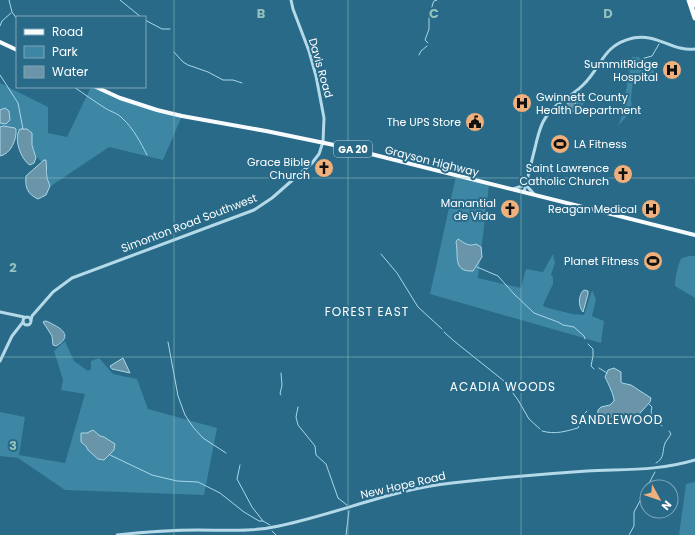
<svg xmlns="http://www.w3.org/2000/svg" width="695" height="535" font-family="Poppins,sans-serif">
<rect width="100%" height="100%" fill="#286a88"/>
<g fill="#3d86a4">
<path d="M632,57H638L652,63L654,72L652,76L648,73L641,74L633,79L631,99L632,110L618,126L621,118Z"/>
<path d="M0,83L48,107V133L67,137L91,87L160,112L182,116L163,160L109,147L45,190L48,172L46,166L35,155L32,144L16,129L0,127Z"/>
<path d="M581,90C588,98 582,108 577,115C572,107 576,97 581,90Z"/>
<path d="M456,176L489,185L478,278L521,288L526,269L543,272L553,254L555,263L551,275L553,277V284L543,305L545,307L572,314L584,315L592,290L596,299L592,316L604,321L601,343L430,294Z"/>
<path d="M689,256H695V298L675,286C675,280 678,262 682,258C684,257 687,257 689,256Z"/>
<path d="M65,341L74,361L88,371L91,369V361L99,358L113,374L137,379L148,409L217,428L204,495L65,490L18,458L0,456V412L25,417L19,455L65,463L85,394L61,390L63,380L54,351Z"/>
<path d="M695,482V535H679L686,484Z"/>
</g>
<g fill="#6a95a8" stroke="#a9d7e9">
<path d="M576,99L574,112L559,109L567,104Z"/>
<path d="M5,108L9,111L10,120L6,124L0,123V110Z"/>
<path d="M3,126L15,128L16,129C17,139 11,154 0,156V127Z"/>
<path d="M20,129H27L32,133V145L36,158L34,163L30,165C21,160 13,138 20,129Z"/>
<path d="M44,160H46L47,178L50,186L46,195L38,199C27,194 25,187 26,176Z"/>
<path d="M458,239C465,243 468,247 476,244L481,247L482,257L473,271C452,272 459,255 456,242Z"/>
<path d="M584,290L588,291V294L583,312C578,306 578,295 584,290Z"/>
<path d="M45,321C48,321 50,323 54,325C66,331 70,338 56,346L53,345L52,336L43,322Z"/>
<path d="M123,358L130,373L112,369L110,366Z"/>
<path d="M614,368L621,372V382L622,383L631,385L651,398L650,402L632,422L620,414C612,415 605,423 597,419L598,410L601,407L610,405L614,401C614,395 608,383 605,377L608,370Z"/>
<path d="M93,430L100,436L104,437L115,444L114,450L104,460L98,459L88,450L86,446L81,442V433H87Z"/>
</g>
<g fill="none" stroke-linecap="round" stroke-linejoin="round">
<g stroke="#a9d7e9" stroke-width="1">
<path d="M9,0L12,12L17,19"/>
<path d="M120,0L141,17"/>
<path d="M145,20L162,29H170"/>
<path d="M0,26L2,21L11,13"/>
<path d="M428,43L425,40L429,29V18L433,3L434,1L437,0"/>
<path d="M174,52L183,62L188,65L208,72L223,80H233L242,83"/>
<path d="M419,55L421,51L427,46"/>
<path d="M637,69L641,59L652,56L659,44"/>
<path d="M0,75L18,103L23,129"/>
<path d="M74,87C84,94 94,101 105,108C111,112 118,113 123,119C133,128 141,143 147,155"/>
<path d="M381,254L397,273L418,307L442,329"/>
<path d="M477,267L498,276L514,294L534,313L558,322L563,325L574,327L584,336L585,339"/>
<path d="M444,332L454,341L504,381L518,400L529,419L540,429"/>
<path d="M168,342L178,396L185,415L193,427L203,438L226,453"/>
<path d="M588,344L593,349V356L591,366L594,369"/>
<path d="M599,368L607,373"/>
<path d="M281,373L282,385L280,394L281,395"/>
<path d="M649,404L652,407C649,417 655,420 662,426"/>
<path d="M298,407L296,417L298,425L315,446L316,455L326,464L338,498L347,505"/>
<path d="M542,431C556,435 566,431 578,428L584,414L587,411"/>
<path d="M110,455L152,475L177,481L198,482L220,493L244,512L259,521H263L270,525"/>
<path d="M656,463C665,458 662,451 665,443C667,440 669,437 671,434L669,431"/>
<path d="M240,465L237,479L252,507L263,521"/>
<path d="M647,487L655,472"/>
<path d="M272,531L276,535"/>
<path d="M346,535L349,511"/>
<path d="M629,535L634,526V512L647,488"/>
</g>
<g stroke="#b4d9e8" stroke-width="3">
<path d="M526,185L534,194"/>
<path d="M513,189L522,186L525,183"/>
<path d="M524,192C528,178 531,163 535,148C537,139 539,130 543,122C552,104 570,98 583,85C602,67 602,45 633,38C657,33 673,52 695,49"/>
<path d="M0,312L24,317"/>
<circle cx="27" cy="321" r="4"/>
<path d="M31,320L32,316L53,292L72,278L254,210L272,198L312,163L319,154L323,142L324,118L316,76L309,51L293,9L291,0"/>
<path d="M0,361L12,336L23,322"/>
<path d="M117,535C144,532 171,530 198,530C225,530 253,532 279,526C337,514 393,489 452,483C497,478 542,474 587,471C624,469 659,471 695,460"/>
</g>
<g stroke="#f7fbfe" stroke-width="4">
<path d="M0,42L17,50"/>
<path d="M96,87L120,98L157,110L182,116L266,131L339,146L695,235"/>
</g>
<g stroke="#fff" stroke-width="5">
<path d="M689,0L695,18"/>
<path d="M693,0L695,5"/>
</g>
</g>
<path fill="none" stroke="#93c1be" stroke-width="1" stroke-opacity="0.55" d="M174,0V535M348,0V535M521,0V535M0,178H695M0,357H695"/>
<defs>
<symbol id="hospital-disc" viewBox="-11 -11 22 22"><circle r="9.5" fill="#f0b07b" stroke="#286a88"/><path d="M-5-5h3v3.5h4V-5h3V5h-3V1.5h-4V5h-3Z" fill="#111"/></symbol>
<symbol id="civic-disc" viewBox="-11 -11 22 22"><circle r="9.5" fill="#f0b07b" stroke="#286a88"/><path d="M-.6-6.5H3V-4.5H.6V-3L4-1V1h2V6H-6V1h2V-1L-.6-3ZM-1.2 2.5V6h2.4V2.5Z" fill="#111"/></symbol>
<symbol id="stadium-disc" viewBox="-11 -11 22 22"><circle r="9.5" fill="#f0b07b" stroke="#286a88"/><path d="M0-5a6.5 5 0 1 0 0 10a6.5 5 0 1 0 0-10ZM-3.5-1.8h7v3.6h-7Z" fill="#111"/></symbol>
<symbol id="church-disc" viewBox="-11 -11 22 22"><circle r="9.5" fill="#f0b07b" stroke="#286a88"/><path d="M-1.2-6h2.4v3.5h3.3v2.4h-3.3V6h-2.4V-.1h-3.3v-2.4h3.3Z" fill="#111"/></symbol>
</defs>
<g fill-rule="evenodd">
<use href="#hospital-disc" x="661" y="59" width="22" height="22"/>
<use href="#hospital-disc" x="511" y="92" width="22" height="22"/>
<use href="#civic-disc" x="464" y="111" width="22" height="22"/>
<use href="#stadium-disc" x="549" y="133" width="22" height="22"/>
<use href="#church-disc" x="313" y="157" width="22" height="22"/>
<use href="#church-disc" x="612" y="163" width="22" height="22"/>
<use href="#church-disc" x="499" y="198" width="22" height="22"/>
<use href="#hospital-disc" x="640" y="198" width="22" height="22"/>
<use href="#stadium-disc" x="642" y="250" width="22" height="22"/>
</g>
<g text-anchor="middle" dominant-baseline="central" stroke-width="4" stroke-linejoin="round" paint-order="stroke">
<rect fill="#286a88" stroke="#bed2db" stroke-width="1" x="334" y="141" width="38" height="16" rx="3"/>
<g font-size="10" font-weight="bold" fill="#fff">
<text x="353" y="149">GA 20</text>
</g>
<g font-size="11" fill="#fff" stroke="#286a88" text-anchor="end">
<text x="658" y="64">SummitRidge<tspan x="658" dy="13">Hospital</tspan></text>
<text x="536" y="97" text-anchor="start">Gwinnett County<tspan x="536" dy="13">Health Department</tspan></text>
<text x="461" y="122">The UPS Store</text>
<text x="574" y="144" text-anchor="start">LA Fitness</text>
<text x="310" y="162">Grace Bible<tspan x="310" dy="13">Church</tspan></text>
<text x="609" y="168">Saint Lawrence<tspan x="609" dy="13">Catholic Church</tspan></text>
<text x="496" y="203">Manantial<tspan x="496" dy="13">de Vida</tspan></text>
<text x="637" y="209">Reagan Medical</text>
<text x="639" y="261">Planet Fitness</text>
</g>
<g font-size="11" fill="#fff" stroke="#286a88">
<text transform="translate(321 68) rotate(74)">Davis Road</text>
<text transform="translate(432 161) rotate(14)">Grayson Highway</text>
<text transform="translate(189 223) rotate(-21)">Simonton Road Southwest</text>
<text transform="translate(403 485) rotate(-13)">New Hope Road</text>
</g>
<g font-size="12" letter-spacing="1" fill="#fff" stroke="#286a88">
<text x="367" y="311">FOREST EAST</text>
<text x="503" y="386">ACADIA WOODS</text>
<text x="617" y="419">SANDLEWOOD</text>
</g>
</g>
<g font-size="13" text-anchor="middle" font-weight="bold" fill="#93c1be" stroke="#286a88" stroke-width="4" stroke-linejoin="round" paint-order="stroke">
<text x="261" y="18">B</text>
<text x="434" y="18">C</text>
<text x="608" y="18">D</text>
<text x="13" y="272">2</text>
<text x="13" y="450">3</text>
</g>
<rect x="16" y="16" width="130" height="72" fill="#286a88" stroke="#7ea6b8"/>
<rect x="24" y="29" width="20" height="6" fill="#f7fbfe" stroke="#7ea6b8"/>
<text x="52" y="36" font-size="12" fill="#ffffff">Road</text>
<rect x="24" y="46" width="20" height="12" fill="#3d86a4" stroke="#7ea6b8"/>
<text x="52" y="56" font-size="12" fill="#ffffff">Park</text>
<rect x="24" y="66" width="20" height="12" fill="#6a95a8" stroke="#7ea6b8"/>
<text x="52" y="76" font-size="12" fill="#ffffff">Water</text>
<g transform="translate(659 499) rotate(130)"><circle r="19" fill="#286a88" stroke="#7ea6b8"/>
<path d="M0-3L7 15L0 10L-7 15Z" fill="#f0b07b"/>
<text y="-6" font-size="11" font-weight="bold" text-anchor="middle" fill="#ffffff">N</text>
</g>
</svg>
